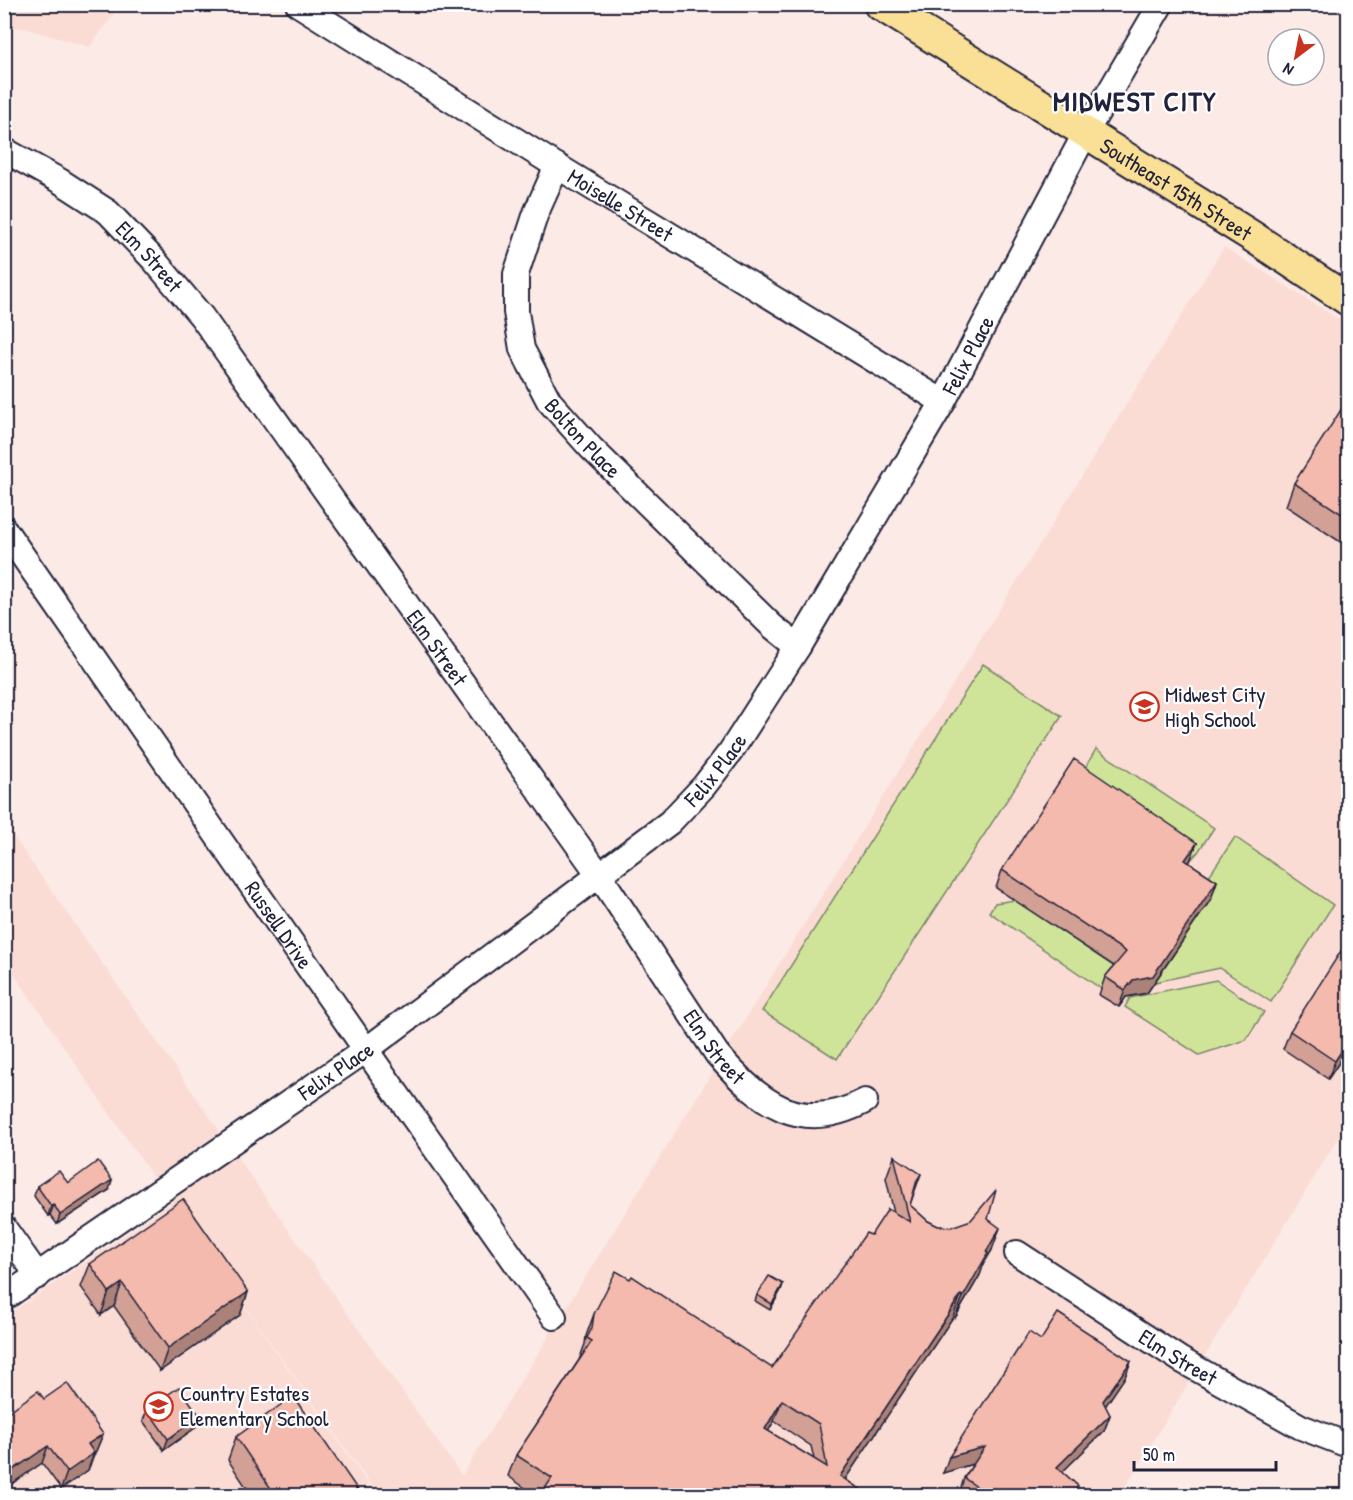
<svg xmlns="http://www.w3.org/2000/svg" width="1353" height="1500" font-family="'Patrick Hand',sans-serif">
<rect width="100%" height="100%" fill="#fceae6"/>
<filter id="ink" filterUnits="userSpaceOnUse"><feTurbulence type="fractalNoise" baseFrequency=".0167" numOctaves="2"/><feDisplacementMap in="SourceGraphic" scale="12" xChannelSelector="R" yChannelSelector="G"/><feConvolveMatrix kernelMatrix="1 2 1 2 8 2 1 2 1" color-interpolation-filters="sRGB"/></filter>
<g filter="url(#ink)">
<g fill="#fadcd5">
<path d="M4,5L5,4L120,5L90,47L27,29L5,25Z"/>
<path d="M1224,247L1348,325V1122L1120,1495H378L175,1207L376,1495L5,1496V1317L172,1203L170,1200L235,1154L462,1476Z"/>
<path d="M4,823L221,1133L155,1180L5,961Z"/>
</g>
<g fill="#d0e499" stroke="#79836a" stroke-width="1.5">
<path d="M983,664L1062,716L837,1059L762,1011Z"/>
<path d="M1096,749L1214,828L1198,852L1190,861L1077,782Z"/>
<path d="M1235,837L1333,905L1271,1002L1220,968L1155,982L1211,899L1199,891Z"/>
<path d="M1015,900L1119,970L1103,990L989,912L995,903Z"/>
<path d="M1216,980L1264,1012L1246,1040L1199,1055L1125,1007L1130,998Z"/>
</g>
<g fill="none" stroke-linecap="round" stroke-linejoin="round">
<defs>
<g id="minor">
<path id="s1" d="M298,4L557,166L943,402"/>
<path id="s2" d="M4,150L60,181L108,212L154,260L202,317L600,876L717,1054C760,1104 801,1135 865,1101"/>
<path id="s3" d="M557,166L536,213L516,274V312L522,349L549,401L591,448L772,626L798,647"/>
<path id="s4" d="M4,529L366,1050L554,1317"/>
<path d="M4,1228L38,1276"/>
<path id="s5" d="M1017,1253L1181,1360L1301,1427L1348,1445"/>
<path id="s6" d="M4,1298L366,1050L670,822L704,786L731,751L798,647L943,402L1086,132L1161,4"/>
</g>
<g id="major">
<path id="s7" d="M879,4L1250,235L1348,300"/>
</g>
</defs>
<use href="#minor" stroke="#22223b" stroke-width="28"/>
<use href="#major" stroke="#22223b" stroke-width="34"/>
<use href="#minor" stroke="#fff" stroke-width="24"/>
<use href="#major" stroke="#fadf96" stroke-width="30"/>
</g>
<g fill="#d2a095" stroke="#22223b" stroke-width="1.5" fill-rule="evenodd">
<path d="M1348,404V547L1286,506L1294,483Z"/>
<path d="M1197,843L1189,863L1217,881L1211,899L1147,993L1126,997L1119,1007L1099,995L1105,977L1114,966L996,888L1002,870Z"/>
<path d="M1290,1031L1348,1049L1328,1079L1283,1049Z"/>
<path d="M894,1156L913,1196L910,1205L928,1221L938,1226L951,1227L988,1219L992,1250L984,1263L980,1275L955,1318L953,1317L845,1479L870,1496H537L508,1476L516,1455L579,1360L585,1344L586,1336L594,1314L772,1368L871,1235L894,1213L886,1178ZM774,1421L811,1446L814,1459L768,1431Z"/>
<path d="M37,1186L109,1190L57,1224L50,1215L48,1216L34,1196Z"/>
<path d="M90,1264L248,1292L240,1315L160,1371L114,1306L101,1315L81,1287Z"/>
<path d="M783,1284L781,1290L770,1310L755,1301L757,1295Z"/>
<path d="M1041,1340L1131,1361L1125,1377L1105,1406L1110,1415L1104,1431L1062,1472L1078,1486L1075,1496H961L959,1494L964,1478L973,1464L943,1473Z"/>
<path d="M44,1399L103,1434L88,1470L61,1489L42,1463L4,1489V1415Z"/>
<path d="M147,1409L200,1416L195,1428L164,1450L143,1421Z"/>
<path d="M236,1437L362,1496H252L228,1460Z"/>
</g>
<g fill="#ab8279" stroke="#22223b" stroke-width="1.5">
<path d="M1197,843L1190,861L1179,878L1185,860Z"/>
<path d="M1217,881L1211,899L1147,993L1126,997L1119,1007L1125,990L1133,980Z"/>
<path d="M1348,1041V1049L1328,1079L1335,1061Z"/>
<path d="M921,1174L913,1196L909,1202L917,1180Z"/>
<path d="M112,1180L109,1190L57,1224L60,1215Z"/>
<path d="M54,1205L50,1215L48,1216L51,1206Z"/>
<path d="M1000,1228L992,1250L984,1263L980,1275L955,1318L963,1297L986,1252Z"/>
<path d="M122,1283L114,1306L101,1315L109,1292Z"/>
<path d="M783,1284L781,1290L770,1310L772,1304Z"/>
<path d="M248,1292L240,1315L160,1371L168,1348Z"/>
<path d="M961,1295L953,1317L834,1496L840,1476Z"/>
<path d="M1131,1361L1125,1377L1098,1417L1103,1401Z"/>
<path d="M782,1400L774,1421L757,1451L765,1429Z"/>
<path d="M1110,1415L1104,1431L1051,1483L1057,1467Z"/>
<path d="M200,1416L195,1428L164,1450L168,1439Z"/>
<path d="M103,1434L96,1451L88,1457L94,1453L88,1470L61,1489L67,1472L88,1444Z"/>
<path d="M48,1446L42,1463L4,1489V1476Z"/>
<path d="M985,1447L979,1462L943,1473L949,1457Z"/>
</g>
<g fill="#f4baad" stroke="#22223b" stroke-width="1.5" fill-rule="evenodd">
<path d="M1346,402L1348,404V518L1294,483Z"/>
<path d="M1074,759L1197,843L1185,860L1217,881L1153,976L1133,980L1125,990L1105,977L1126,952L1002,870Z"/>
<path d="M1348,940V1041L1335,1061L1290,1031Z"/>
<path d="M894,1156L921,1174L917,1180L910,1205L928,1221L938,1226L951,1227L971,1220L996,1190L988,1219L1000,1228L986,1252L988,1253L963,1297L961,1295L840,1476L870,1496H552L544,1490L552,1478L516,1455L592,1341L587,1338L592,1328L594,1314L616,1271L630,1279L632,1276L772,1368L866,1233L871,1235L888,1209L910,1222ZM782,1400L819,1424L827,1467L765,1429Z"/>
<path d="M98,1161L112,1180L60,1215L54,1205L51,1206L37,1186L59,1171L68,1183Z"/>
<path d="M183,1199L248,1292L168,1348L122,1283L109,1292L90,1264Z"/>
<path d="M769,1276L783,1284L772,1304L757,1295Z"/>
<path d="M1058,1313L1131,1361L1103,1401L1110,1415L1057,1467L1078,1486L1072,1496H990L964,1478L985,1447L949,1457L1029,1332L1041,1340Z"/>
<path d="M67,1383L103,1434L88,1444L94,1453L67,1472L48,1446L4,1476V1415L38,1391L44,1399Z"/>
<path d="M179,1387L200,1416L168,1439L147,1409Z"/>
<path d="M293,1396L362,1496H276L236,1437Z"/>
</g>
</g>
<defs>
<symbol id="school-ring" viewBox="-11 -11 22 22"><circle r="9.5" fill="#fff" stroke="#c8321e" stroke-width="1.5"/><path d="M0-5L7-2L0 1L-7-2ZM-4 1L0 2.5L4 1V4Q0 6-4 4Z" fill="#c8321e"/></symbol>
</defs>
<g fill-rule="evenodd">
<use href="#school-ring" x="1128" y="690" width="33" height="33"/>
<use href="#school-ring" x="142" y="1390" width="33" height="33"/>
</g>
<g text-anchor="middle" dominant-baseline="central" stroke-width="4.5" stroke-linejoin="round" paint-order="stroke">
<g font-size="22" fill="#22223b" stroke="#fff">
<text stroke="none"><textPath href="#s7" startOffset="350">Southeast 15th Street</textPath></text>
<text stroke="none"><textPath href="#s1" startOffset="380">Moiselle Street</textPath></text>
<text stroke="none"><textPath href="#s2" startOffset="182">Elm Street</textPath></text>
<text stroke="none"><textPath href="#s6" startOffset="1374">Felix Place</textPath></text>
<text stroke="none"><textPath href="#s3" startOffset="300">Bolton Place</textPath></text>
<text stroke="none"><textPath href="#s2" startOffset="668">Elm Street</textPath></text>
<text stroke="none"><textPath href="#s6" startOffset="888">Felix Place</textPath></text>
<text stroke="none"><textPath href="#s4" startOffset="482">Russell Drive</textPath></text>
<text stroke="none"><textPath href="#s2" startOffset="1154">Elm Street</textPath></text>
<text stroke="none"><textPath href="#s6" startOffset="402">Felix Place</textPath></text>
<text stroke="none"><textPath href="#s5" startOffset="192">Elm Street</textPath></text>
</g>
<g font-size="22" fill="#22223b" stroke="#fff" text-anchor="start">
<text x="1165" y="694">Midwest City<tspan x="1165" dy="25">High School</tspan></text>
<text x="180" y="1393">Country Estates<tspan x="180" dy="25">Elementary School</tspan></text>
</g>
<g font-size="28" font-weight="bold" letter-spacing="1.5" fill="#22223b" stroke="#fff">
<text x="1135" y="101">MIDWEST CITY</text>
</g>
</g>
<rect width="1353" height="1500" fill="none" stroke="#fff" stroke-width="24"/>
<rect x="12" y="12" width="1329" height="1476" fill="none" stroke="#22223b" stroke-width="2" filter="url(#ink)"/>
<g transform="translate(1296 57) rotate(212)"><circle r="28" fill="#ffffff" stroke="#a7a7b1" stroke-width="1.5"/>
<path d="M0-4.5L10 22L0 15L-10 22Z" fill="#c8321e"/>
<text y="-9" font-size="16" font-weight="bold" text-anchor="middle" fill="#22223b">N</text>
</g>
<path d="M1134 1461v9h142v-9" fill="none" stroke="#22223b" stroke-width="3"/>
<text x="1143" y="1461" font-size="18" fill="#22223b" stroke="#ffffff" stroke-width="4.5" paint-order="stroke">50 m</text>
</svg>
